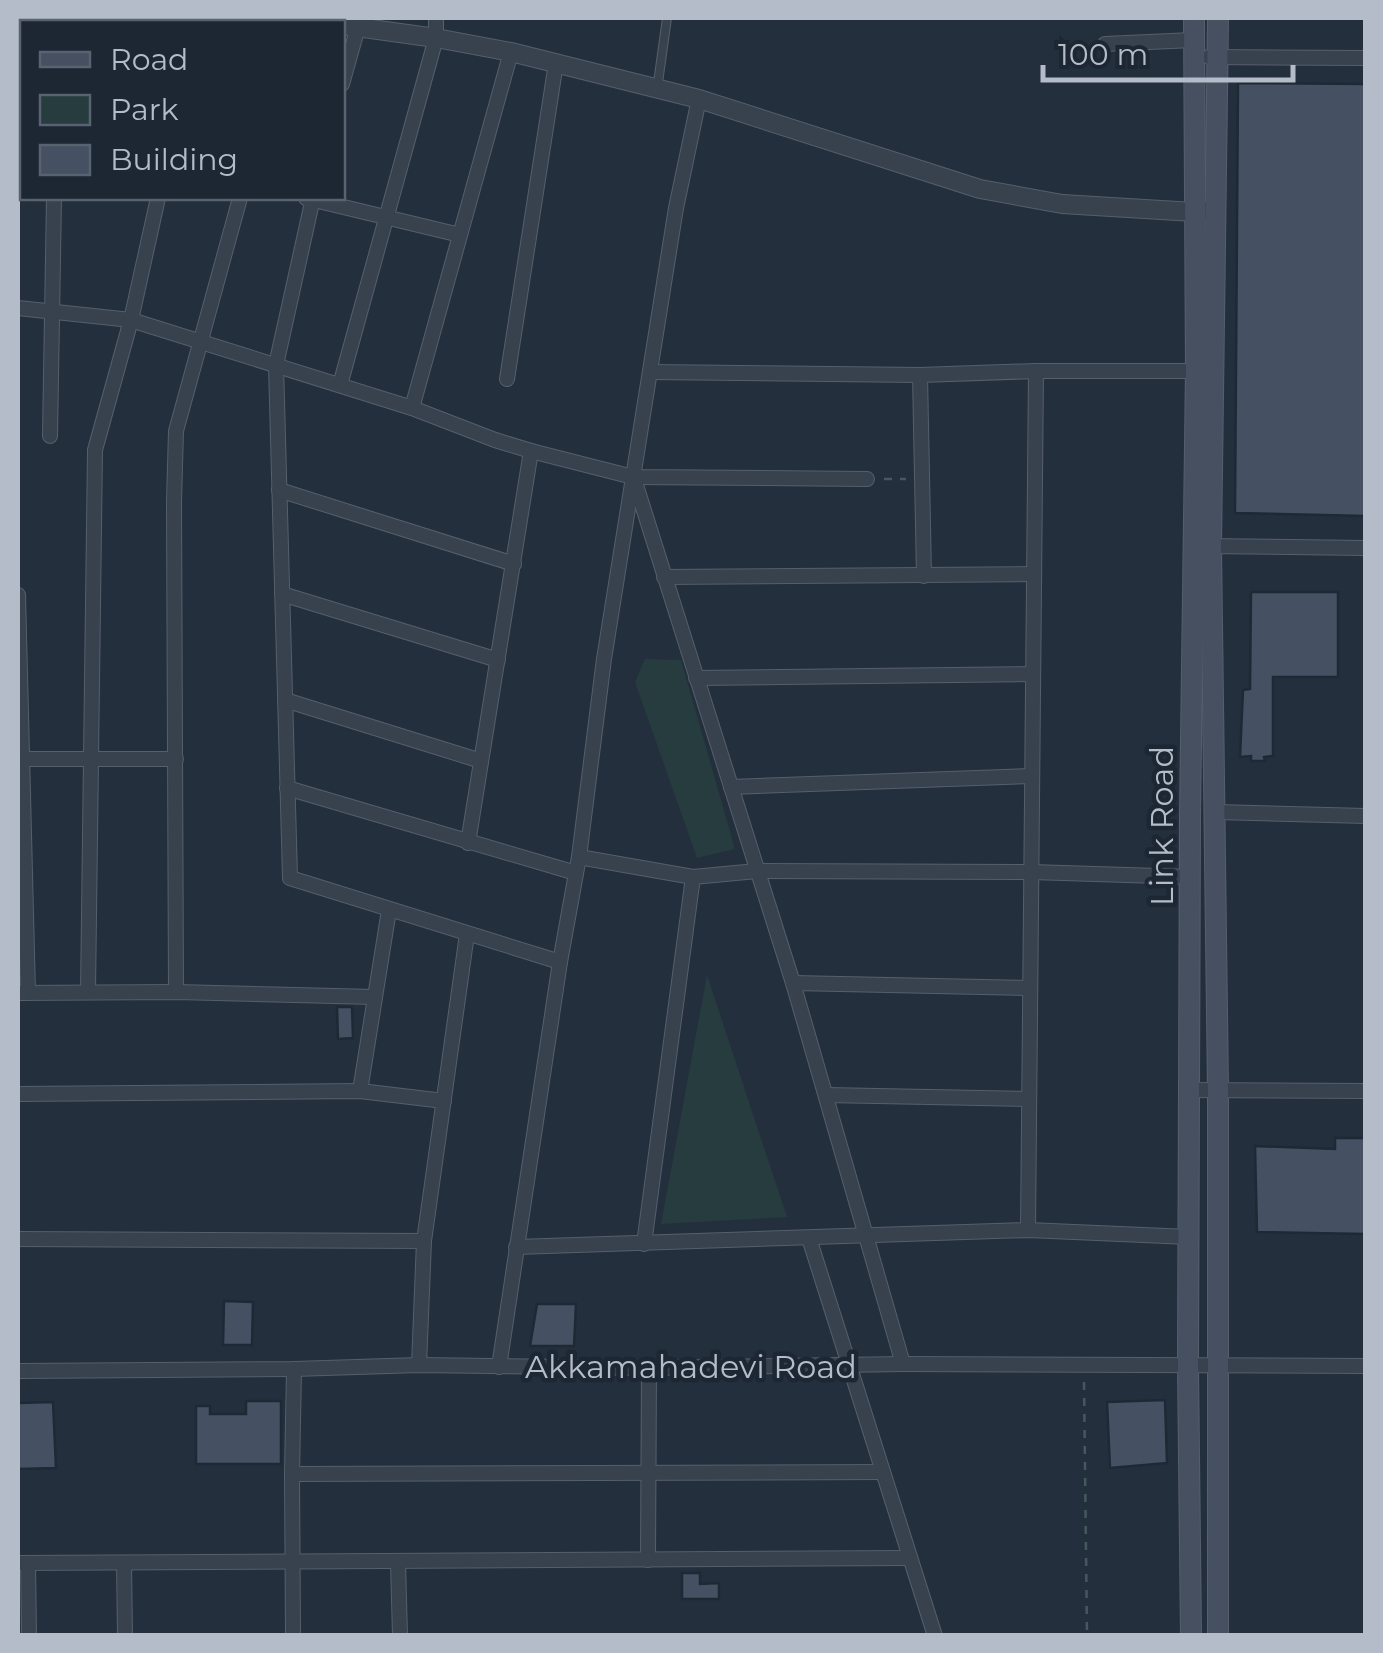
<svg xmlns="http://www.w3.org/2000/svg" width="1383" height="1653" font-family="Montserrat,sans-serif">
<rect width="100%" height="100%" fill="#242f3e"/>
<g fill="#263c3f">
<path d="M645,659L681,660L735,849L697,858L635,682Z"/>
<path d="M707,975L787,1217L661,1224Z"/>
</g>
<g fill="#455162" stroke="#1f2835" stroke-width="2.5">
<path d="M1238,83L1366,84V516L1235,513Z"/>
<path d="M1251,592H1338V677H1273V756L1264,757L1265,761H1251V756L1240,757L1243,690L1250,689Z"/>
<path d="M337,1007H352L353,1038L338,1039Z"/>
<path d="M1335,1138H1366V1234L1257,1232L1255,1146L1335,1149Z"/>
<path d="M224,1301L253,1302L252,1345H223Z"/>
<path d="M537,1304H576L574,1346H530Z"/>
<path d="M1165,1400L1167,1463L1110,1468L1107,1402Z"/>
<path d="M246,1401H281V1464H196V1406H210V1414H246Z"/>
<path d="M53,1402L56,1468L18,1469V1403Z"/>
<path d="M682,1573H700V1584L719,1583V1599H682Z"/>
</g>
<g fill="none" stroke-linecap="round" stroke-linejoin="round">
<defs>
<path id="service" d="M657,90L667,18"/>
<g id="minor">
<path d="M57,22V18"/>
<path d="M128,22V18"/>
<path d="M197,22L199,18"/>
<path d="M1105,44L1193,40"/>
<path d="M1209,57L1366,58"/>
<path d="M342,84L358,27"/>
<path d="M18,146H22"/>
<path d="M306,198L460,235"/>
<path d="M313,198L276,365L290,878L560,962"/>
<path d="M18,308L131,320L412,408L495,440L531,451L633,477L867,479"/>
<path d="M650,372L920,375L1036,371H1196"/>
<path d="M920,375L924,576"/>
<path d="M507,379L556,63"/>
<path d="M340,385L436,38V18"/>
<path d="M412,408L511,52"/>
<path d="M50,436L54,198"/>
<path d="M635,482L793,983L903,1364"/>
<path d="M279,490L514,564"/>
<path d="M1204,546L1366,548"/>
<path d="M664,577L1034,574"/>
<path d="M282,594L498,660"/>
<path d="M18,595L28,993"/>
<path d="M696,678L1033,674"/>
<path d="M285,700L481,761"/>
<path d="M21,759H176"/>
<path d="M731,787L1032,776"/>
<path d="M287,788L576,873"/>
<path d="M1216,812L1366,816"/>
<path d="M468,843L531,451"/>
<path d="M579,857L693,877L757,871L1031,872L1191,877"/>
<path d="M793,983L1030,988"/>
<path d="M88,992L95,450L131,320L158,198"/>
<path d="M176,992L174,502L176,431L240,198"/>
<path d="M18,993L176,992L375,997"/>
<path d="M1190,1090L1366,1091"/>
<path d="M360,1091L389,910"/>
<path d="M18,1094L360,1091L444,1101"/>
<path d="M826,1095L1029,1099"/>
<path d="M1028,1230L1036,371"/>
<path d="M809,1238L935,1636"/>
<path d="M18,1239L424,1241"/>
<path d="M644,1244L693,877"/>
<path d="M516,1247L1028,1230L1189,1237"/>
<path d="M419,1365L424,1241L467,934"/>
<path d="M499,1367L560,962L579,857L604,659L676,208L699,99"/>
<path d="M18,1371L294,1369L419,1365L649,1368L903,1364L1366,1366"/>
<path d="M292,1474L883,1472"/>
<path d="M648,1560L649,1368"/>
<path d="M398,1562L400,1636"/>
<path d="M18,1563L910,1558"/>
<path d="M28,1563L29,1636"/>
<path d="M124,1563L125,1636"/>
<path d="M293,1636L292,1474L294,1369"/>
</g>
<g id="tertiary">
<path d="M288,18L324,22"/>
<path d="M342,25L436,38L511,52L699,99L980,189L1062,204L1194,212L1208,211"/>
</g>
<g id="secondary">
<path d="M1191,1636L1188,1366L1190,817L1196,371L1194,18"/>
<path d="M1218,1636V1091L1211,546L1218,18"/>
</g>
</defs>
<use href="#service" stroke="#565f6c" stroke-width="10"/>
<use href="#minor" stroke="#565f6c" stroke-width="16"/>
<use href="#tertiary" stroke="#565f6c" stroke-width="20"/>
<use href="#secondary" stroke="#565f6c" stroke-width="22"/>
<g stroke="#44595c" stroke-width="2.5" stroke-dasharray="8 8" stroke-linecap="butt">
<path d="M884,479H906"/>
<path d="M1084,1382L1087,1636"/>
</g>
<use href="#service" stroke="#38414e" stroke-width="8"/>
<use href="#minor" stroke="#38414e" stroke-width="14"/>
<use href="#tertiary" stroke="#38414e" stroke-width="18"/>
<use href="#secondary" stroke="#465061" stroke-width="20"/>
</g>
<g text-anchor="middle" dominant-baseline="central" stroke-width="9" stroke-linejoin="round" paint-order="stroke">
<g font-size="32" fill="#b4bcc9" stroke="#1d2633">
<text transform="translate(1161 826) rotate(-90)">Link Road</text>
<text x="691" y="1366">Akkamahadevi Road</text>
</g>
</g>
<rect width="1383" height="1653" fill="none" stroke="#b4bcc9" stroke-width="40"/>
<rect x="20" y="20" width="325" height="180" fill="#1d2633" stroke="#59626f" stroke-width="2.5"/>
<rect x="40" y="52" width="50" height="15" fill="#465061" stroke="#59626f" stroke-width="2.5"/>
<text x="110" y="70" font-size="30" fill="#b4bcc9">Road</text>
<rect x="40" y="95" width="50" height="30" fill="#263c3f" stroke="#59626f" stroke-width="2.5"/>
<text x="110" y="120" font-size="30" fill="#b4bcc9">Park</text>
<rect x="40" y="145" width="50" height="30" fill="#455162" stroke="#59626f" stroke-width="2.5"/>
<text x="110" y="170" font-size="30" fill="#b4bcc9">Building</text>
<path d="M1043 65v15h250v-15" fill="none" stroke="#b4bcc9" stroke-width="5"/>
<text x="1058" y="65" font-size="30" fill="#b4bcc9" stroke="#1d2633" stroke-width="8" paint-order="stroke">100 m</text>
</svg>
